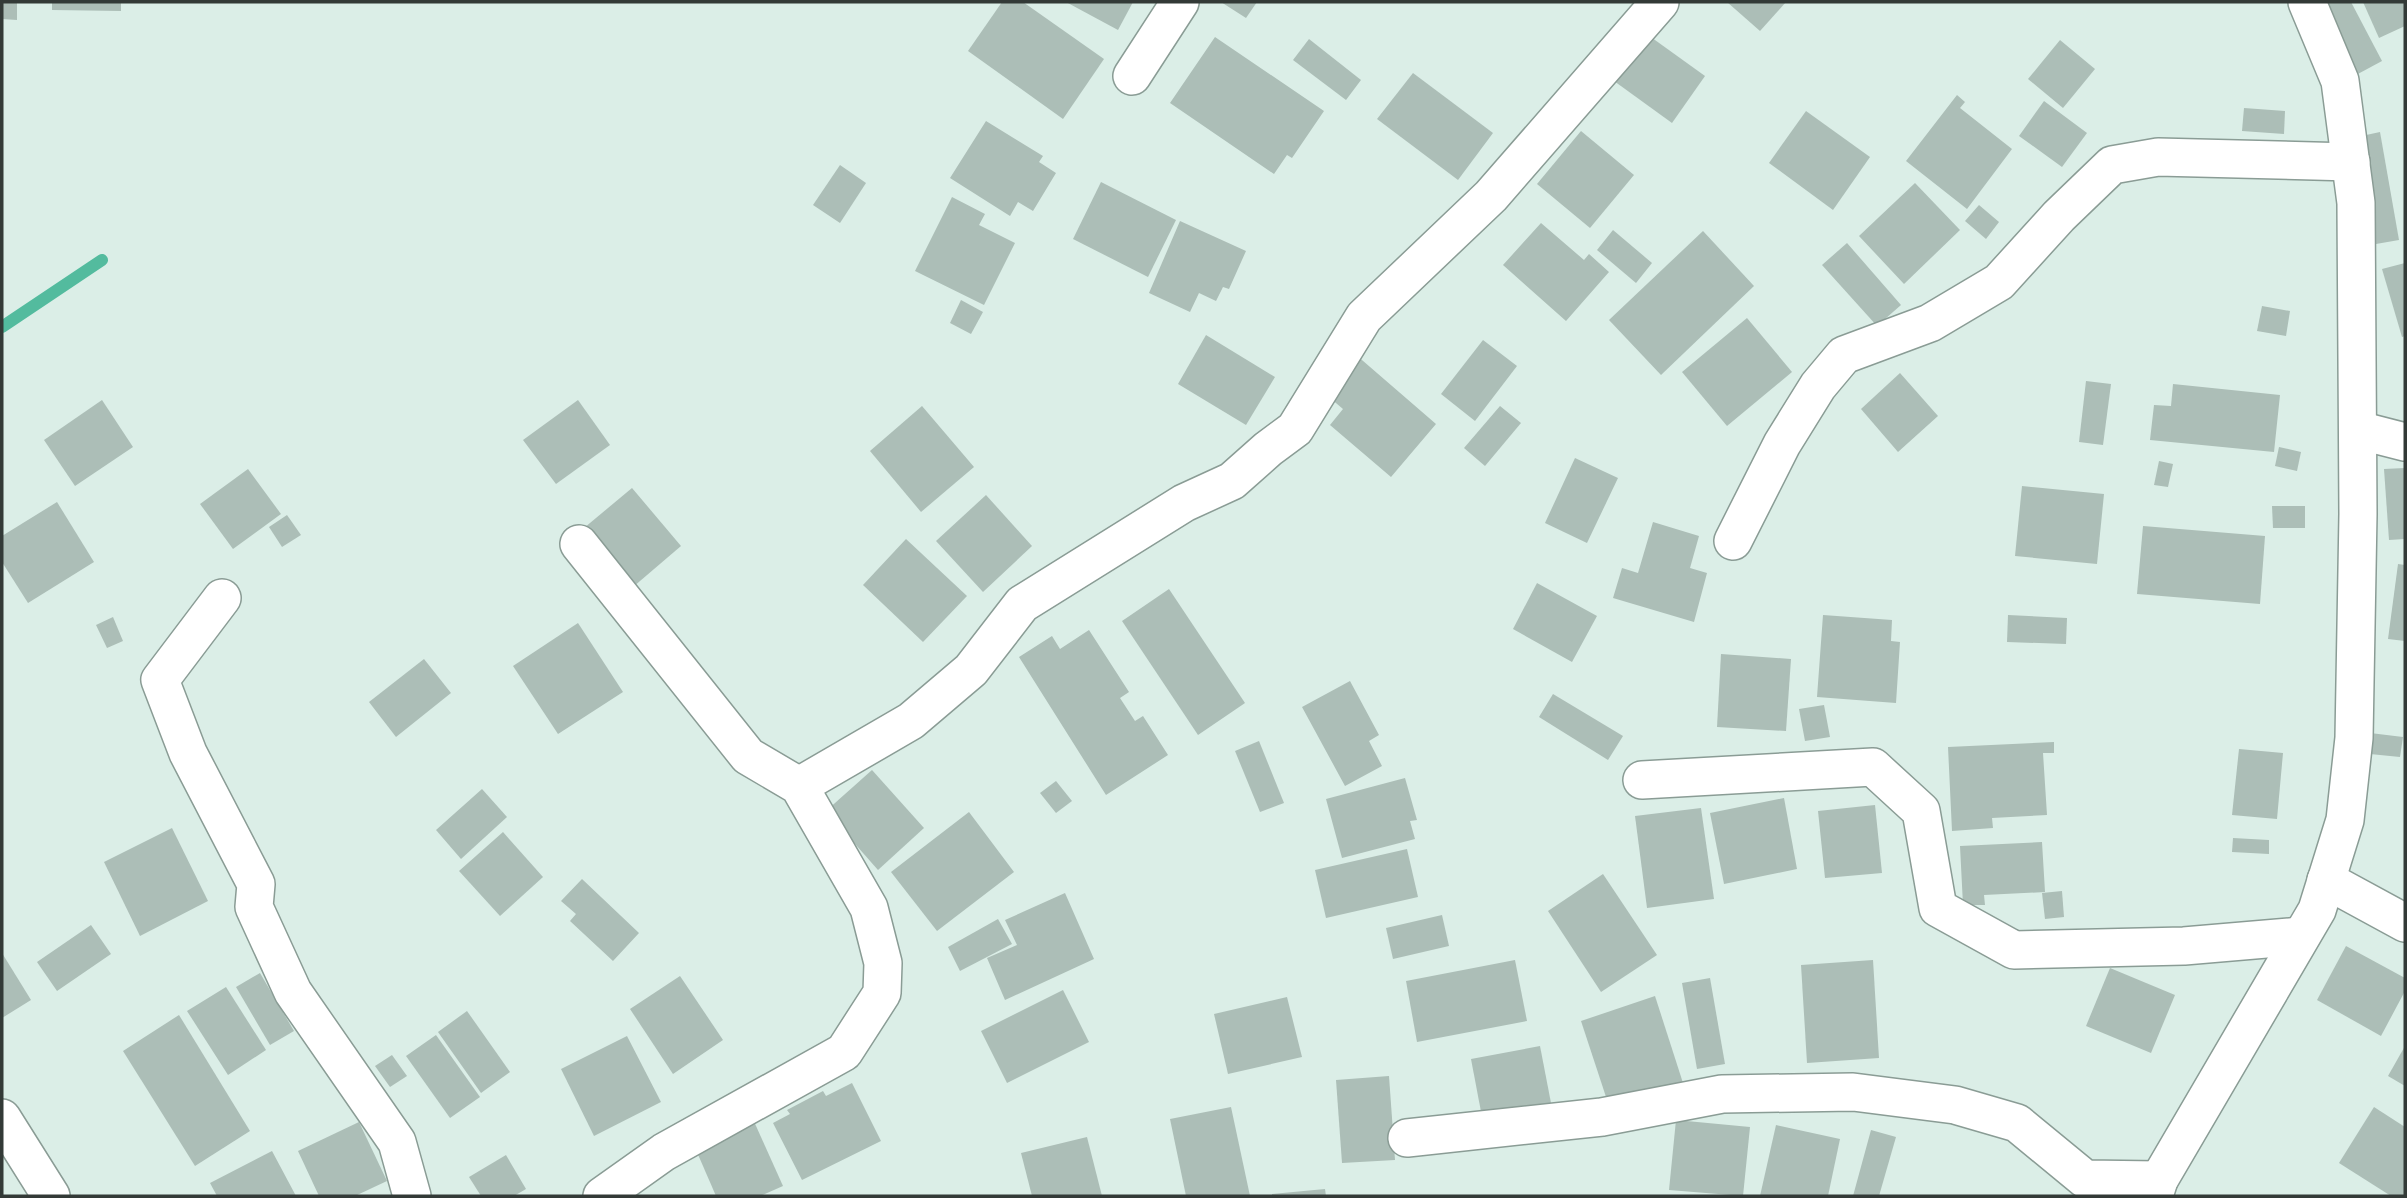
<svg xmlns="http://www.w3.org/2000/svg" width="2407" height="1198" font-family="'Work Sans',sans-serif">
<rect width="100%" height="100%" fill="#dbeee7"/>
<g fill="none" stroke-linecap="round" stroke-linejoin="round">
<path stroke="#53bb9e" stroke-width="12" d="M2,327L102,260"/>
</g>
<g fill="#acbeb7">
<path d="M2,2H17V20L2,19Z"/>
<path d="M52,2H121V11L52,10Z"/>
<path d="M1002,2H1023L1104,59L1063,119L968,51Z"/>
<path d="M1066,2H1133L1118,30Z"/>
<path d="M1221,2H1257L1246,18Z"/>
<path d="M1727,2H1786L1760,31Z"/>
<path d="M2317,2H2351L2382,61L2356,75Z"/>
<path d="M2363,2H2405V26L2379,38Z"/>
<path d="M1648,35L1705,76L1672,123L1614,81Z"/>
<path d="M1215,37L1324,111L1292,158L1287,155L1274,174L1170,103Z"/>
<path d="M1309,39L1361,80L1346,100L1293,60Z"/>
<path d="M2060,40L2095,69L2063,108L2028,79Z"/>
<path d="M1413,73L1493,133L1458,180L1377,119Z"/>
<path d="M1957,95L1965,102L1960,108L2012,149L1967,209L1906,161Z"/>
<path d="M2044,101L2087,133L2062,167L2019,136Z"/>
<path d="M2244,108L2285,111L2284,134L2242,131Z"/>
<path d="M1806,111L1870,157L1833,210L1769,163Z"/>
<path d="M986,121L1043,156L1039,162L1056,173L1033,211L1018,202L1010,216L950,178Z"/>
<path d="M1581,131L1634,175L1590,228L1537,184Z"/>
<path d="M2380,132L2399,240L2376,244L2357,137Z"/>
<path d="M840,165L866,183L840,223L813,205Z"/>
<path d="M1101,182L1176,220L1148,277L1073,239Z"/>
<path d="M1915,183L1960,230L1904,284L1859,236Z"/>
<path d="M952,197L985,214L979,225L1015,243L984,305L915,271Z"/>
<path d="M1979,205L1999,222L1986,239L1965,221Z"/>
<path d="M1180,221L1246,251L1229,289L1223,287L1216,301L1199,293L1190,312L1149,293Z"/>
<path d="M1541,223L1584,260L1589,254L1609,272L1566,321L1503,265Z"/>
<path d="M1613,230L1652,263L1636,283L1597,250Z"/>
<path d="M1703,231L1754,286L1661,375L1609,320Z"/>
<path d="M1847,243L1901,305L1877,326L1822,265Z"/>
<path d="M2405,263V336L2402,337L2382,269Z"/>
<path d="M961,300L983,312L971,334L950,323Z"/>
<path d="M2262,306L2290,311L2286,336L2257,331Z"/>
<path d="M1747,318L1792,372L1727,426L1682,372Z"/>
<path d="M1206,335L1275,377L1246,425L1178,384Z"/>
<path d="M1483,340L1517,366L1475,421L1441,394Z"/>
<path d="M1355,354L1436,424L1391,477L1330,425L1343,409L1323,392Z"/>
<path d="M1900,373L1938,416L1898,452L1861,409Z"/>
<path d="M2086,381L2111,384L2103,445L2079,442Z"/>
<path d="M2173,384L2280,395L2274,452L2150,440L2154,405L2171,406Z"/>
<path d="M102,400L133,447L75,486L44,440Z"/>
<path d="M578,400L610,445L556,484L523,440Z"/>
<path d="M922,406L974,467L921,512L870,451Z"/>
<path d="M1500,406L1521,423L1485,466L1464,448Z"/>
<path d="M2279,447L2301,452L2297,471L2275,466Z"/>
<path d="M1575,458L1618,478L1587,543L1545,523Z"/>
<path d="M2159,461L2173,464L2168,487L2154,485Z"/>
<path d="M2405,468V539L2389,540L2384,469Z"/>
<path d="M248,469L281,514L233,549L200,504Z"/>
<path d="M2022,486L2104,494L2097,564L2015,556Z"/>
<path d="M632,488L681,546L633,587L584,528Z"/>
<path d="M986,495L1032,546L983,592L936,541Z"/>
<path d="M57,502L94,562L28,603L2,562V536Z"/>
<path d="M2272,506H2305V528H2273Z"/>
<path d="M287,515L301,535L282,547L269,527Z"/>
<path d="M1653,522L1699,536L1690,568L1707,573L1694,622L1613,598L1622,568L1638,573Z"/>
<path d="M2143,526L2265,536L2260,604L2137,594Z"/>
<path d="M906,539L967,596L923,642L863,585Z"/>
<path d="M2398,564L2405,565V641L2388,639Z"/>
<path d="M1537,583L1597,616L1572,662L1513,629Z"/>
<path d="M1169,589L1245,703L1198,735L1122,621Z"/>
<path d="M1823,615L1892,620L1891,641L1900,642L1896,703L1817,697Z"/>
<path d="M2008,615L2067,618L2066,644L2007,642Z"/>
<path d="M113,617L123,641L107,648L96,625Z"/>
<path d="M578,623L623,692L558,734L513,666Z"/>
<path d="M1089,630L1129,692L1120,698L1135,721L1143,716L1168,755L1106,795L1019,657L1052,636L1060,649Z"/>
<path d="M1721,654L1791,659L1786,731L1717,727Z"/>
<path d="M424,659L451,693L396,737L369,702Z"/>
<path d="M1350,681L1379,735L1369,741L1382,766L1345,786L1302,707Z"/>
<path d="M1553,694L1623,736L1608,760L1539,717Z"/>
<path d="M1824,705L1830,737L1805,741L1799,709Z"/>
<path d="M2362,732L2403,737L2400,757L2360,753Z"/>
<path d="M1259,741L1284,803L1260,812L1235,751Z"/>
<path d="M2054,742V753H2043L2047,815L1992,818L1993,828L1952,831L1948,747Z"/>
<path d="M2239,749L2283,753L2277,819L2232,815Z"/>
<path d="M872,770L924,828L878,870L826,811Z"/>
<path d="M1405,778L1417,820L1410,821L1415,839L1342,858L1326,799Z"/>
<path d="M1056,781L1072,801L1056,813L1040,793Z"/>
<path d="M482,789L507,817L461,859L436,830Z"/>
<path d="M1784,798L1797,869L1724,884L1710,813Z"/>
<path d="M1875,805L1882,873L1825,878L1818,811Z"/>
<path d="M1701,808L1714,899L1647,908L1635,816Z"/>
<path d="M969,812L1014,872L937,931L891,872Z"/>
<path d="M172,828L208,901L140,936L104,862Z"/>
<path d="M503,832L543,877L500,916L459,871Z"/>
<path d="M2233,838L2269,840V854L2232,852Z"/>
<path d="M2042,842L2045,892L1984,895L1985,905H1963L1960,846Z"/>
<path d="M1407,849L1418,897L1326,918L1315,870Z"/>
<path d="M1603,874L1657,955L1601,992L1548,911Z"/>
<path d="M582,879L639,933L613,961L570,921L576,914L561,901Z"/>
<path d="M2062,891L2064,917L2045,919L2042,893Z"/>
<path d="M1065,893L1094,959L1005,1000L987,958L1017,945L1005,920Z"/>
<path d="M1442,915L1449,946L1393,959L1386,928Z"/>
<path d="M998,919L1012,944L960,971L948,947Z"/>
<path d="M91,925L111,954L57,991L37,962Z"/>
<path d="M2346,946L2405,978V991L2381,1036L2317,1000Z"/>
<path d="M2,953L31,1000L2,1018Z"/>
<path d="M1515,960L1527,1021L1417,1042L1406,981Z"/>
<path d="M1873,960L1879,1058L1807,1063L1801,965Z"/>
<path d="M2110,968L2175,995L2151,1053L2086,1026Z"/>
<path d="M260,973L294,1031L270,1045L236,987Z"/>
<path d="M680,976L723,1040L673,1074L630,1009Z"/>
<path d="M1710,978L1725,1064L1697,1069L1682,983Z"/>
<path d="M226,987L266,1050L228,1075L187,1011Z"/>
<path d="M1063,990L1089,1042L1007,1083L981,1031Z"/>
<path d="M1655,996L1683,1083L1609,1106L1581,1021Z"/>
<path d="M1287,997L1302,1057L1228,1074L1214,1014Z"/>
<path d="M467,1011L510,1072L481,1093L438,1032Z"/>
<path d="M179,1015L250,1131L195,1166L123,1051Z"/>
<path d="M436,1035L480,1097L450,1118L406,1056Z"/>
<path d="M627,1036L661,1102L594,1136L561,1069Z"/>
<path d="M1540,1046L1551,1103L1482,1117L1471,1059Z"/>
<path d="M2405,1046V1086L2388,1076Z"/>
<path d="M392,1055L407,1076L390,1087L375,1066Z"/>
<path d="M1389,1076L1395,1160L1342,1163L1336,1080Z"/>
<path d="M852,1083L881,1141L802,1180L773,1123L790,1114L787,1110L823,1091L826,1096Z"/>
<path d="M1231,1107L1250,1196H1186L1170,1119Z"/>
<path d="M2374,1107L2405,1127V1196H2391L2339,1163Z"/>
<path d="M752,1117L783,1186L760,1196H716L693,1143Z"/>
<path d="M1676,1120L1750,1127L1743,1196L1669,1190Z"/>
<path d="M359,1122L387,1181L355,1196H319L298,1151Z"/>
<path d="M1776,1125L1840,1139L1828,1196H1760Z"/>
<path d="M1871,1130L1896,1137L1879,1196H1853Z"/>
<path d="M1087,1137L1102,1196H1032L1021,1153Z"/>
<path d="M272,1151L296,1196H217L210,1183Z"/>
<path d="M506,1155L526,1189L514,1196H481L469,1177Z"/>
<path d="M1325,1189L1326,1196H1272V1194Z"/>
</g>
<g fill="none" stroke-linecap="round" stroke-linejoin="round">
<defs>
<g id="street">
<path d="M1132,76L1180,2"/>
<path d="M2358,430L2405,442"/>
<path d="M1733,541L1782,444L1818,386L1844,355L1930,323L1999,282L2059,216L2112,165L2158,157L2351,162"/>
<path d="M579,544L748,756L799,786L869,908L883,963L882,993L844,1052L664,1152L602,1196"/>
<path d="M222,598L160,680L188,753L256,884L254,907L293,992L397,1142L412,1196"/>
<path d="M1642,780L1873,767L1921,811L1938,908L2014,950L2184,946L2301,936"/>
<path d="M799,786L911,721L971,670L1022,604L1184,503L1232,481L1268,449L1295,429L1364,317L1491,196L1660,2"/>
<path d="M2326,880L2405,923"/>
<path d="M2,1118L51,1196"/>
<path d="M1407,1138L1602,1117L1722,1094L1853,1092L1955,1105L2017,1123L2085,1179L2159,1180"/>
<path d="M2154,1196L2159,1180L2317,910L2345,820L2354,738L2358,514L2356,203L2340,81L2307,2"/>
</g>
</defs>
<use href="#street" stroke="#8a9c95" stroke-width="40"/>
<use href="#street" stroke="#fff" stroke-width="37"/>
</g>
<rect width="2407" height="1198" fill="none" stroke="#333a37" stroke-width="7"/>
</svg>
